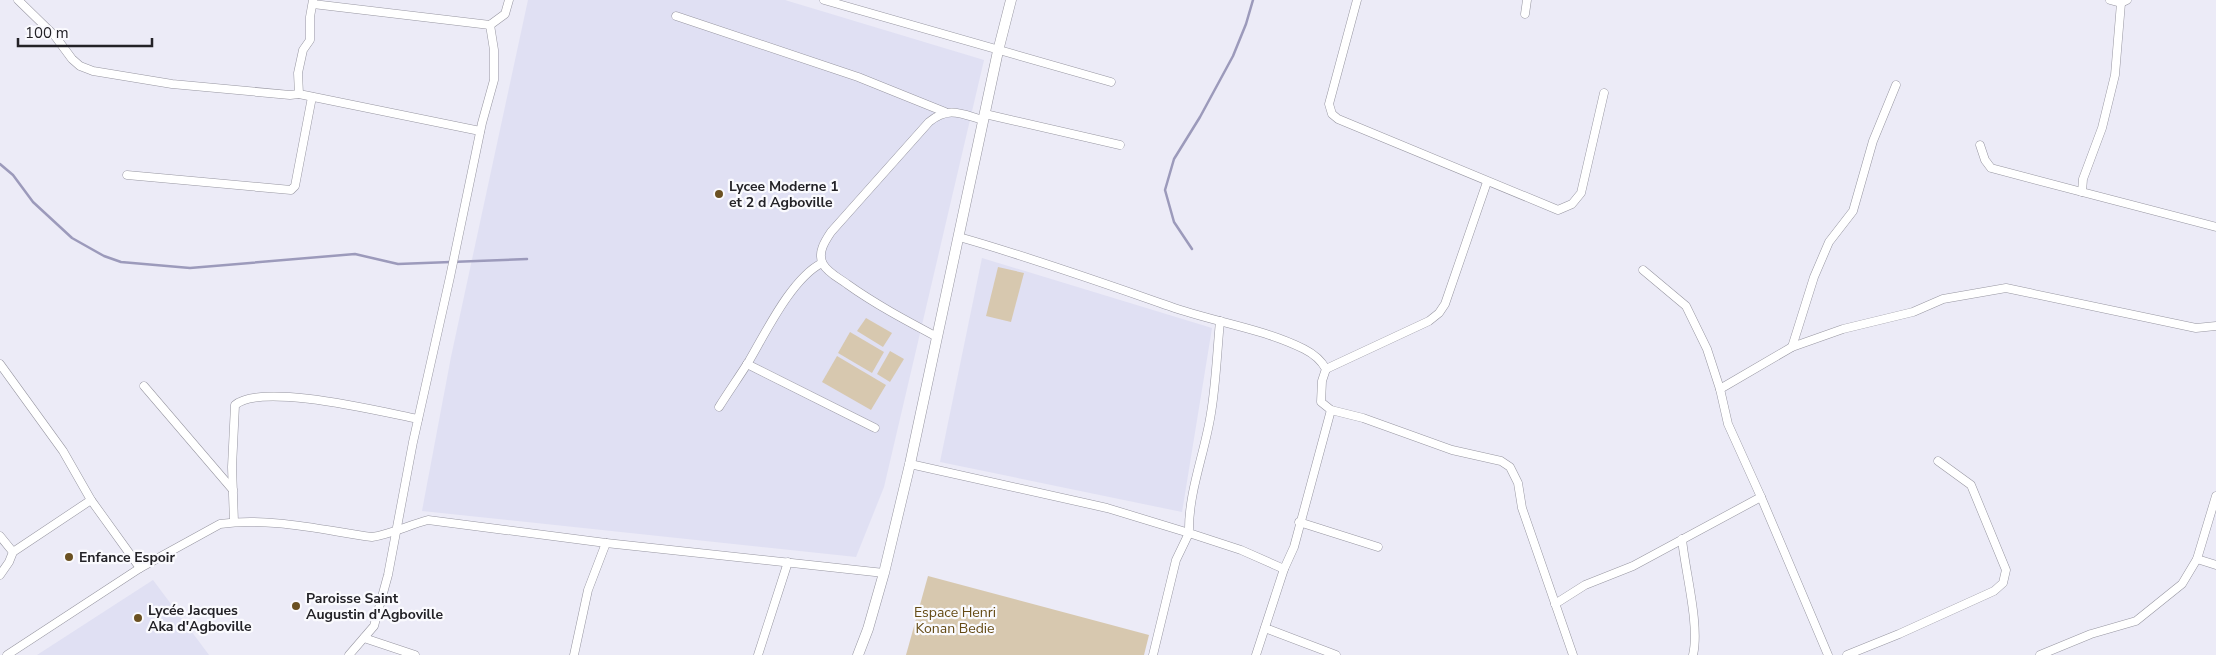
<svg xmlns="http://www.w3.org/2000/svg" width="2216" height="655" font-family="'Nunito Sans',sans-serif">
<rect width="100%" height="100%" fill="#ecebf7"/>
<g fill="#e0e0f3">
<path d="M528,0H785L984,60L884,487L856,557L422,511L451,357Z"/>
<path d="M982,258L1212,328L1182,512L940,462Z"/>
<path d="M153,580L209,655H37Z"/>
</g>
<g fill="#d7c8af">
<path d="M998,267L1024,273L1011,322L986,316Z"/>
<path d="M866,318L892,333L883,347L857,331Z"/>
<path d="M850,332L884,352L872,373L838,353Z"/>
<path d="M890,351L904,359L890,382L877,374Z"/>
<path d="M837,356L886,385L871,410L822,382Z"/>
<path d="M928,576L1149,635L1144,655H906Z"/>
</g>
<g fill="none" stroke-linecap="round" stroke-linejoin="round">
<g stroke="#9c9abb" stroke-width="2.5">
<path d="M0,164L13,175L33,202L72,238L104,256L121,262L190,268L355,254L398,264L527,259"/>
<path d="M1192,249L1174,222L1165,190L1174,159L1200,117L1233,56L1246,24L1253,0"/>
</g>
<defs>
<g id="minor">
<path d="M18,0L55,36L72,59L80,66L93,71L172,84L290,95L299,94L298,73L303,50L310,40V17L313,0"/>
<path d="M824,0L1111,82"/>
<path d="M1357,0L1329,104L1332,114L1338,119L1558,210L1572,204L1581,193L1604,93"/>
<path d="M2110,0L2121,3L2127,0"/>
<path d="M2121,3L2115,75L2102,128L2083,179L2082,192L2216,227"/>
<path d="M313,4L490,25L505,14L509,0"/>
<path d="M1525,14L1527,0"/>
<path d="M676,16L858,77L945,112"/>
<path d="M299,94L480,131"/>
<path d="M985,114L1120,145"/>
<path d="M1980,145L1985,160L1991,168L2082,192"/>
<path d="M127,175L291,190L295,186L312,97"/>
<path d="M959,237C1030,257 1100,282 1169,306C1213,322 1262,328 1304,349C1314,354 1321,360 1326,369L1322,381L1321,402L1331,410L1363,418L1452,450L1501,461L1510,467L1518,483L1522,508L1573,655"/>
<path d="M1643,270L1686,306L1707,349L1720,389L1728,424L1761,497L1828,655"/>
<path d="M1220,321C1217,352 1216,383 1211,413C1205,453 1188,492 1189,533L1241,550L1284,569"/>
<path d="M937,337C905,320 875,304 847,284C839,278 828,273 823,264C817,253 825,241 831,232L929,122C949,106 961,114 983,120"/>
<path d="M1792,347L1814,277L1829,242L1853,211L1873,141L1896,85"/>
<path d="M0,364L63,451L91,500L140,568"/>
<path d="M747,364L875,428"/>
<path d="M1326,369L1429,321L1439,313L1445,304L1487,182"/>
<path d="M144,386L233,490"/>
<path d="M1720,389L1792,347L1843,329L1913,312L1943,299L2006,288L2196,328L2216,326"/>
<path d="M719,407C729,391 739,377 749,361C766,332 792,278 822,263"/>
<path d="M910,464L1107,508L1189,533L1176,560L1153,655"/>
<path d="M234,522L232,467L235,405C262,382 382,412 418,419"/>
<path d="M1299,522L1378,547"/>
<path d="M0,536L13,552"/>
<path d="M1682,539C1685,571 1700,625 1693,655"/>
<path d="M2197,559L2216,565"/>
<path d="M0,575L9,562L13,552L91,500"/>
<path d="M1555,604L1585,585L1633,566L1761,497"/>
<path d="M1265,628L1336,655"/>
<path d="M364,638L415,655"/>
<path d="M7,655L140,568L220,524C270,517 322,530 372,537C391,534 409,525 428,520L606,543L884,573"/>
<path d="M349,655L374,626L388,575L413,442L450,277L482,123L494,80V50L490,25"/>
<path d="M574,655L588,590L606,543"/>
<path d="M758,655L788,562"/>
<path d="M1256,655L1284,569L1294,547L1331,410"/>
<path d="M1847,655L1899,634L1994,591L2003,583L2006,570L1971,485L1938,461"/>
<path d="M2040,655L2091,634L2136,621L2182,584L2197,559L2216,496"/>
</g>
<path id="secondary" d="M858,655L868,629L884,573L910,464L998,51L1011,0"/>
</defs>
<use href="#minor" stroke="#9796a1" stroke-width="9"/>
<use href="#secondary" stroke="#9796a1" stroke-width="11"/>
<use href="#minor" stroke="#fff" stroke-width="8"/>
<use href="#secondary" stroke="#fff" stroke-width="10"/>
</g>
<g fill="#6b5122" stroke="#fafafe" stroke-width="2">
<circle cx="719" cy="194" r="5"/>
<circle cx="69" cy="557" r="5"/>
<circle cx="296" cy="606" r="5"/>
<circle cx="138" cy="618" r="5"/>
</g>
<g text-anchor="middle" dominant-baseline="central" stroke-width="4.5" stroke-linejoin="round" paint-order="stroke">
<g font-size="14" font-weight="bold" fill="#232227" stroke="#fafafe" text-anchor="start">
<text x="729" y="186">Lycee Moderne 1<tspan x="729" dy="16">et 2 d Agboville</tspan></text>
<text x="79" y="557">Enfance Espoir</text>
<text x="306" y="598">Paroisse Saint<tspan x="306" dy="16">Augustin d'Agboville</tspan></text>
<text x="148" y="610">Lycée Jacques<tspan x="148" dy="16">Aka d'Agboville</tspan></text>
</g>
<g font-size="14" fill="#644a14" stroke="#fafafe">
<text x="955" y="612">Espace Henri<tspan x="955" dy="16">Konan Bedie</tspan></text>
</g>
</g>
<path d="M18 38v8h134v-8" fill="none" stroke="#232227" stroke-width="2.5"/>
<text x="25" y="38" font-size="15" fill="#232227" stroke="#fafafe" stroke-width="4" paint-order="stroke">100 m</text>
</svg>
